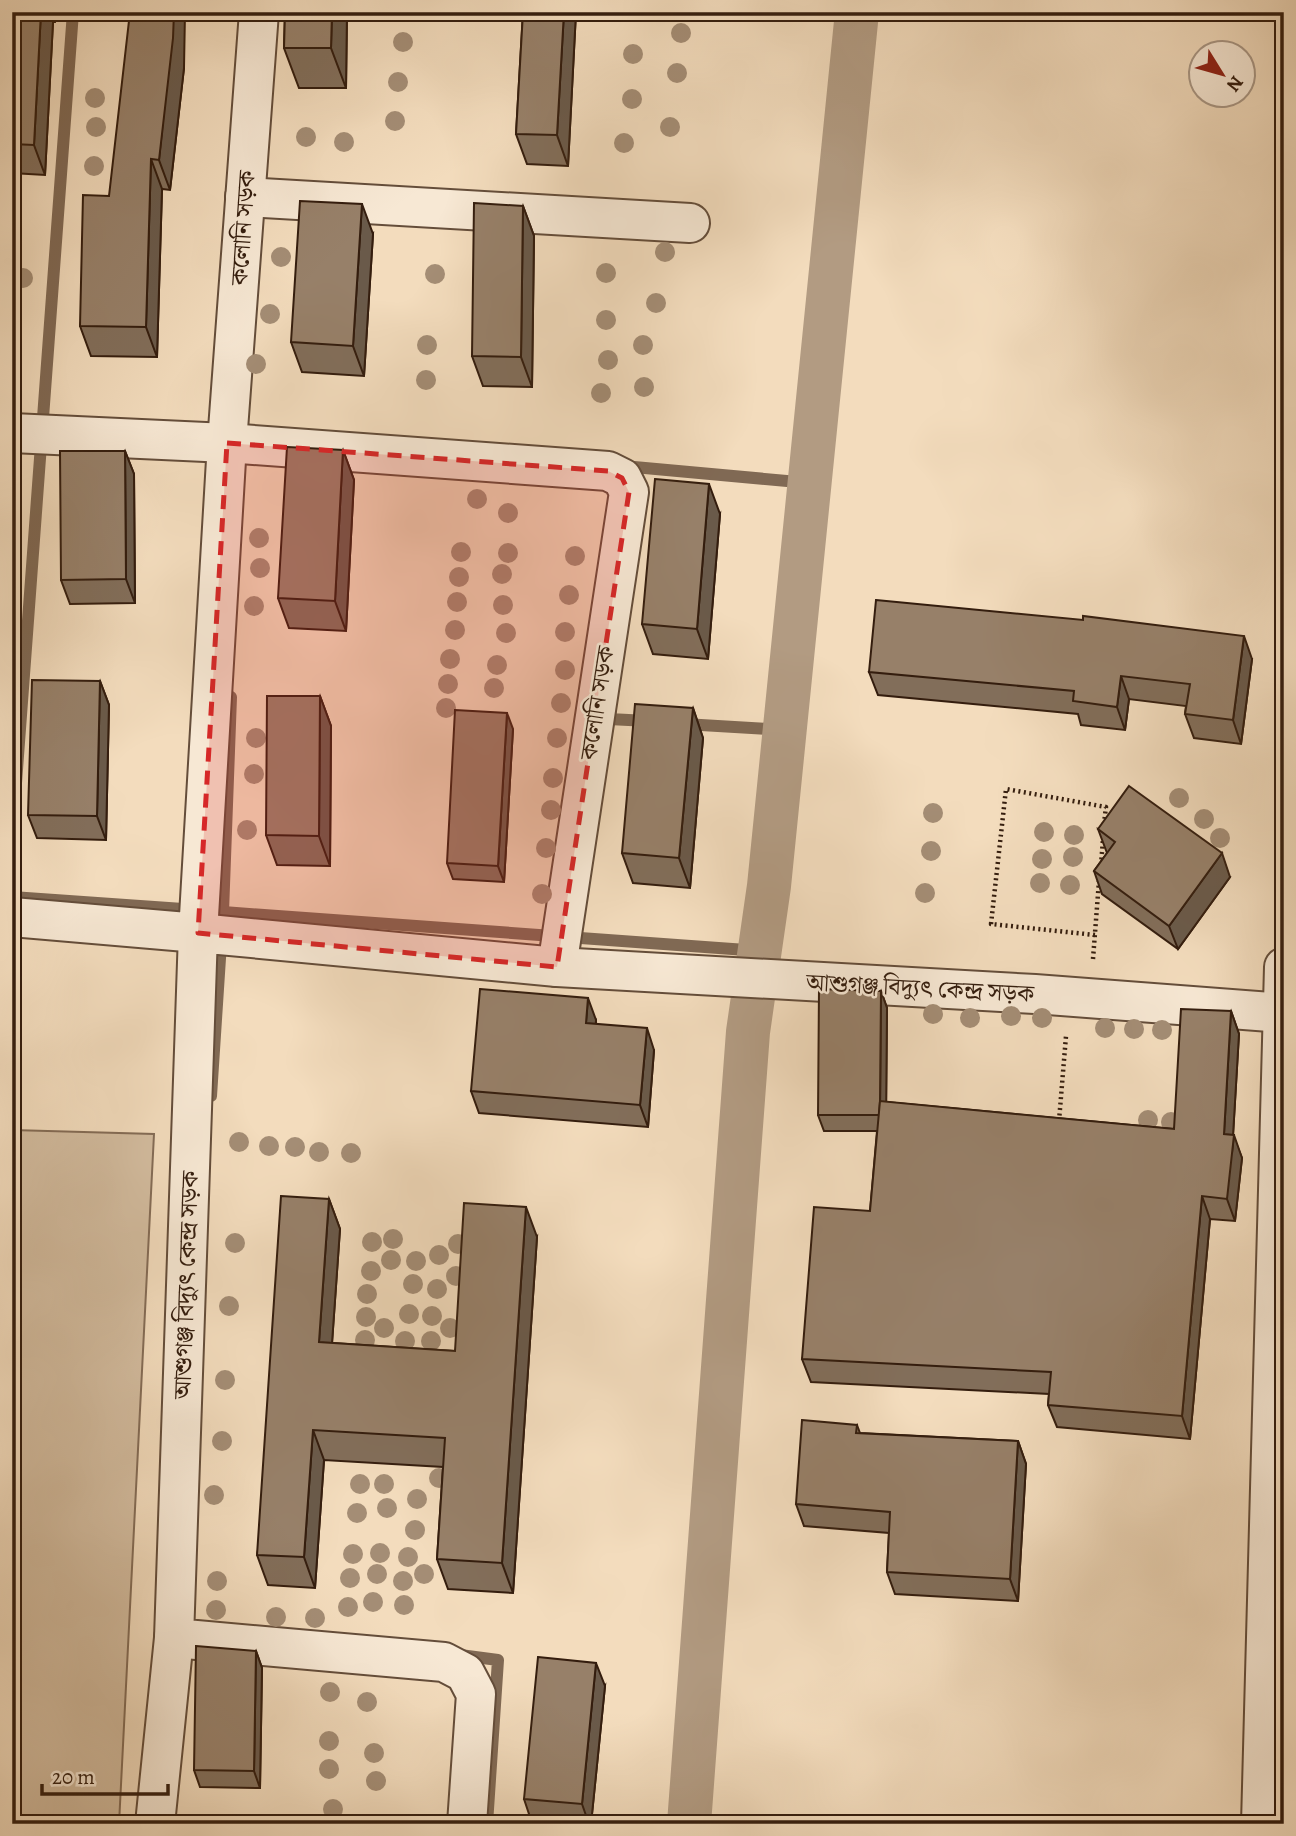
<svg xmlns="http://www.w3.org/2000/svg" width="1296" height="1836" font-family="Alegreya,'Noto Serif Bengali',serif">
<rect width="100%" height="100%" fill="#f3dcbd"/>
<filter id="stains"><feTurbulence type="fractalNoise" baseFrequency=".00286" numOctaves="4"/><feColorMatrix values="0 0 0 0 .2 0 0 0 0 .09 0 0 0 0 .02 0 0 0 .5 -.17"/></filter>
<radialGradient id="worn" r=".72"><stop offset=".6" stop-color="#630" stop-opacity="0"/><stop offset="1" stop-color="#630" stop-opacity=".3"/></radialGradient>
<path fill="#d3bc9f" stroke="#846c56" stroke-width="2" d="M12,1130L154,1134L119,1824H12Z"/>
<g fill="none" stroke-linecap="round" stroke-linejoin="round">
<g stroke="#806954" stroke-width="12">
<path d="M623,466L809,483"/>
<path d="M611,710L609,719L648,721"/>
<path d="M684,724L785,730"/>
<path d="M12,837L73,12"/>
<path d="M12,897L197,910"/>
<path d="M215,911L223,912L231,697"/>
<path d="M211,1096L223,912L760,951"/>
<path d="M460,1655L498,1660L487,1824"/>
</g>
<path stroke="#b29b82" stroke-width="44" d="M689,1824L748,1032L769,886L857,12"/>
<defs>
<g id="minor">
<path d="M245,197L690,223"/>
<path d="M12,433L227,443L608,471L622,478L629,492L557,967L198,933L174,1638L444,1662L465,1673L476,1694L467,1824"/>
<path d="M12,917L198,933L227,443L259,12"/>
<path d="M557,967L1035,994L1283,1013"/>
<path d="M155,1824L174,1638"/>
<path d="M1261,1824L1284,967"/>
</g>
</defs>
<use href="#minor" stroke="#644d3a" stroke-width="42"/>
<g stroke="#341d0e" stroke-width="4.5" stroke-dasharray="2 3.5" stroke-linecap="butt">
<path d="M1101,865L1103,839"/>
<path d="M1095,935L991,924L1006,789L1106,807L1104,823"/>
<path d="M1093,959L1099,881"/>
<path d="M1059,1121L1066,1036"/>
</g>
<use href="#minor" stroke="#f7e8d4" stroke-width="38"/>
</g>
<g fill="#a48d75">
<circle cx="681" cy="33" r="10"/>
<circle cx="403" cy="42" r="10"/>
<circle cx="633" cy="54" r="10"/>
<circle cx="677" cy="73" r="10"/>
<circle cx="398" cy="82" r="10"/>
<circle cx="95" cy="98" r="10"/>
<circle cx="632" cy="99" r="10"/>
<circle cx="395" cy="121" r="10"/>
<circle cx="96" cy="127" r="10"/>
<circle cx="670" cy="127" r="10"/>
<circle cx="306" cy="137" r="10"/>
<circle cx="344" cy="142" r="10"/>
<circle cx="624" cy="143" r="10"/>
<circle cx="94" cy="166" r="10"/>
<circle cx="665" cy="252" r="10"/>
<circle cx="281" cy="257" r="10"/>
<circle cx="606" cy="273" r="10"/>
<circle cx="435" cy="274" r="10"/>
<circle cx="23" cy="278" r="10"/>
<circle cx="656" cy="303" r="10"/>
<circle cx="270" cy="314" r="10"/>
<circle cx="606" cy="320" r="10"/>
<circle cx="427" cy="345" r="10"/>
<circle cx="643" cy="345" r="10"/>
<circle cx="608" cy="360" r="10"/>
<circle cx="256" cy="364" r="10"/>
<circle cx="426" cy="380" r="10"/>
<circle cx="644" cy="387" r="10"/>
<circle cx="601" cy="393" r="10"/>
<circle cx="477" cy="499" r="10"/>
<circle cx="508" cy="513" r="10"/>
<circle cx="259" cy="538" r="10"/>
<circle cx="461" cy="552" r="10"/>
<circle cx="508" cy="553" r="10"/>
<circle cx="575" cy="556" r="10"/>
<circle cx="260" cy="568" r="10"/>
<circle cx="502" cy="574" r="10"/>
<circle cx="459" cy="577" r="10"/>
<circle cx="569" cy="595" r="10"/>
<circle cx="457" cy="602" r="10"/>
<circle cx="503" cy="605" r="10"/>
<circle cx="254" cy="606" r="10"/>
<circle cx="455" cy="630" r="10"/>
<circle cx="565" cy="632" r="10"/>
<circle cx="506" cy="633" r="10"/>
<circle cx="450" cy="659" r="10"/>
<circle cx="497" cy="665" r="10"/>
<circle cx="565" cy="670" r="10"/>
<circle cx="448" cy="684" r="10"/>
<circle cx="494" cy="688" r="10"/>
<circle cx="561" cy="703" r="10"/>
<circle cx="446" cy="708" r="10"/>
<circle cx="256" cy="738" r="10"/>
<circle cx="557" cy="738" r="10"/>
<circle cx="254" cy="774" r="10"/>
<circle cx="553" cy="778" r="10"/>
<circle cx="1179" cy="798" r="10"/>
<circle cx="551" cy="810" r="10"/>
<circle cx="933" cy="813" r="10"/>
<circle cx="1204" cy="819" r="10"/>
<circle cx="247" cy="830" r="10"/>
<circle cx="1044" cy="832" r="10"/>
<circle cx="1074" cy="835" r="10"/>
<circle cx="1220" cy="838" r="10"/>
<circle cx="546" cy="848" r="10"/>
<circle cx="931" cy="851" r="10"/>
<circle cx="1073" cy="857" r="10"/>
<circle cx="1042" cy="859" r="10"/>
<circle cx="1040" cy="883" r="10"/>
<circle cx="1070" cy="885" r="10"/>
<circle cx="925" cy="893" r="10"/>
<circle cx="542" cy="894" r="10"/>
<circle cx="933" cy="1014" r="10"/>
<circle cx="1011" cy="1016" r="10"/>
<circle cx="970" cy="1018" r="10"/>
<circle cx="1042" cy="1018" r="10"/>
<circle cx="1105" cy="1028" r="10"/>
<circle cx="1134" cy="1029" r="10"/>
<circle cx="1162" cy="1030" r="10"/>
<circle cx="1148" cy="1120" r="10"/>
<circle cx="1171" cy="1122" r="10"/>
<circle cx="239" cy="1142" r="10"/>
<circle cx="269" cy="1146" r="10"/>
<circle cx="295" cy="1147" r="10"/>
<circle cx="319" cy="1152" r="10"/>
<circle cx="351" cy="1153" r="10"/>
<circle cx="393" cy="1239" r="10"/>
<circle cx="372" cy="1242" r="10"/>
<circle cx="235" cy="1243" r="10"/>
<circle cx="458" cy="1244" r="10"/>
<circle cx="439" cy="1255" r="10"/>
<circle cx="391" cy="1260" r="10"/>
<circle cx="416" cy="1261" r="10"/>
<circle cx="371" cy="1271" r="10"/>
<circle cx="456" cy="1276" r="10"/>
<circle cx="413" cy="1284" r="10"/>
<circle cx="437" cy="1289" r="10"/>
<circle cx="367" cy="1294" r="10"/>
<circle cx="229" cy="1306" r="10"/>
<circle cx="409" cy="1314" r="10"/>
<circle cx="432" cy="1316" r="10"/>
<circle cx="366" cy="1317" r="10"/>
<circle cx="384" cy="1328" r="10"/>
<circle cx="450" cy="1328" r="10"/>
<circle cx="365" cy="1340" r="10"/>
<circle cx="405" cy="1341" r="10"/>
<circle cx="431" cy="1341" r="10"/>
<circle cx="225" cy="1380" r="10"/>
<circle cx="222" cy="1441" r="10"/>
<circle cx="439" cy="1478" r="10"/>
<circle cx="360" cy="1484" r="10"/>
<circle cx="384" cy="1484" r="10"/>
<circle cx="214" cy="1495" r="10"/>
<circle cx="417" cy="1499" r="10"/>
<circle cx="387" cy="1508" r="10"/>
<circle cx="357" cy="1513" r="10"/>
<circle cx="415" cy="1530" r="10"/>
<circle cx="380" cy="1553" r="10"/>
<circle cx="353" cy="1554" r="10"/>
<circle cx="408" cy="1557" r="10"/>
<circle cx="377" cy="1574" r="10"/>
<circle cx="424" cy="1574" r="10"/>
<circle cx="350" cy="1578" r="10"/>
<circle cx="217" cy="1581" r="10"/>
<circle cx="403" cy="1581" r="10"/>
<circle cx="373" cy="1602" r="10"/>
<circle cx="404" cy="1605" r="10"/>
<circle cx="348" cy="1607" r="10"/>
<circle cx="216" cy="1610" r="10"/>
<circle cx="276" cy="1617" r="10"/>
<circle cx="315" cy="1618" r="10"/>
<circle cx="330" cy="1692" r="10"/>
<circle cx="367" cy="1702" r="10"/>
<circle cx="329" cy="1741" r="10"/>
<circle cx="374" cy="1753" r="10"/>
<circle cx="329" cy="1769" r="10"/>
<circle cx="376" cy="1781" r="10"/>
<circle cx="333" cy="1809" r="10"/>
</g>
<g fill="#826e5a" stroke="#341d0e" stroke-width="2">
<path d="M12,12H56L55,22H53L45,175L12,173Z"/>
<path d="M285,12H347L346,88H299L284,48Z"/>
<path d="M523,12H576L568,166L527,164L516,134Z"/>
<path d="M730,12H777V15H731Z"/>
<path d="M184,68L170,190L162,189L157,357L91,356L80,326L109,196Z"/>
<path d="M523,206L534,236L532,387L483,386L472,356Z"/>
<path d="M373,234L364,376L302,372L291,342Z"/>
<path d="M343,450L354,480L346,631L289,628L278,598Z"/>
<path d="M125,451L134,474L135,603L70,604L61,580Z"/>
<path d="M720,514L708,659L653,654L642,624Z"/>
<path d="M1252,659L1241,744L1194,738L1185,714L1186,706L1129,699L1125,730L1081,725L1078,714L878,695L869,672Z"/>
<path d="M100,681L109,705L106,840L37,838L28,815Z"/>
<path d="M320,696L331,726L330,866L277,865L266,835Z"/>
<path d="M693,708L703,738L690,888L633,883L622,853Z"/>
<path d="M513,729L504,882L453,879L447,863Z"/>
<path d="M1098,829L1230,877L1178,949L1102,894L1094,871L1107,853Z"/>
<path d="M881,991L887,1008L886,1102L1174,1129L1231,1011L1239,1034L1233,1135L1242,1158L1235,1221L1210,1219L1190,1439L1057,1427L1048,1405L1049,1394L811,1382L802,1359L870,1211L877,1131H824L818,1115Z"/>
<path d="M596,1020V1024L654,1050L648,1127L479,1113L471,1091Z"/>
<path d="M329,1199L340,1229L332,1343L455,1351L537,1237L513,1593L448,1589L437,1559L443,1467L324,1460L315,1588L268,1585L257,1555Z"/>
<path d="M857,1425L860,1433L1018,1441L1026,1464L1018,1601L895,1594L887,1572L889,1533L804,1526L796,1504Z"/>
<path d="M256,1651L262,1668L260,1788L200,1787L194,1770Z"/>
<path d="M605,1686L591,1824L532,1823L524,1799Z"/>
</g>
<g fill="#6a5a4a" stroke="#341d0e" stroke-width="2">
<path d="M41,12H49L53,22L45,175L34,145Z"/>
<path d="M51,12H56L55,22Z"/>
<path d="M174,12H185L184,68L170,190L159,160Z"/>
<path d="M332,12H347L346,88L331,48Z"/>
<path d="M564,12H576L568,166L557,135Z"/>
<path d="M151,159L162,189L157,357L146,327Z"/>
<path d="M362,204L373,234L364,376L353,346Z"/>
<path d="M523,206L534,236L532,387L521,357Z"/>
<path d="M343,450L354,480L346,631L335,601Z"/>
<path d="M125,451L134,474L135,603L126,579Z"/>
<path d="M709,484L720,514L708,659L697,629Z"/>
<path d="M1244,636L1252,659L1241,744L1233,720Z"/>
<path d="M1121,676L1129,699L1125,730L1117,707Z"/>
<path d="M100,681L109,705L106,840L97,816Z"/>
<path d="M320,696L331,726L330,866L319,836Z"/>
<path d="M693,708L703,738L690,888L679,858Z"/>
<path d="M507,713L513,729L504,882L498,866Z"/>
<path d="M1222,853L1230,877L1178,949L1169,926Z"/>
<path d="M881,991L887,1008L886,1131L880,1115Z"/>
<path d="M588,998L596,1020L594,1045L586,1023Z"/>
<path d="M1231,1011L1239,1034L1232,1153L1234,1135L1242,1158L1235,1221L1227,1199L1224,1134Z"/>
<path d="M647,1028L654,1050L648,1127L640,1105Z"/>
<path d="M1202,1196L1210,1219L1190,1439L1182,1416Z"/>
<path d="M329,1199L340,1229L330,1372L319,1342Z"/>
<path d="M526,1207L537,1237L513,1593L502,1563Z"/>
<path d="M313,1430L324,1460L315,1588L304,1557Z"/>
<path d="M1018,1441L1026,1464L1018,1601L1010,1579Z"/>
<path d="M256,1651L262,1668L260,1788L254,1771Z"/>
<path d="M596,1663L605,1686L591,1824H589L582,1804Z"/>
</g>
<g fill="#978069" stroke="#341d0e" stroke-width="2">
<path d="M12,12H41L34,145L12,144Z"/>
<path d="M130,12H174L173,38L159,160L151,159L146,327L80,326L83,195L109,196Z"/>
<path d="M285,12H332L331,48H284Z"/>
<path d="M523,12H564L557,135L516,134Z"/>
<path d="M300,201L362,204L353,346L291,342Z"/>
<path d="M474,203L523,206L521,357L472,356Z"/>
<path d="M287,447L343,450L335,601L278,598Z"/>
<path d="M60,451H125L126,579L61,580Z"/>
<path d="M655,479L709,484L697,629L642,624Z"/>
<path d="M876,600L1083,620V616L1244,636L1233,720L1185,714L1190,684L1121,676L1117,707L1073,701L1074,691L869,672Z"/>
<path d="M32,680L100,681L97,816L28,815Z"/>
<path d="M267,696H320L319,836L266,835Z"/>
<path d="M635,704L693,708L679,858L622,853Z"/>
<path d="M455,710L507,713L498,866L447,863Z"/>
<path d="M1129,786L1222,853L1169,926L1094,871L1115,842L1098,829Z"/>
<path d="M480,989L588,998L586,1023L647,1028L640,1105L471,1091Z"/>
<path d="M819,989L881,991L880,1101L879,1115H818Z"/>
<path d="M1181,1009L1231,1011L1224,1134L1234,1135L1227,1199L1202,1196L1182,1416L1048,1405L1051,1372L802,1359L814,1207L870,1211L880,1101L1174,1129Z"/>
<path d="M281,1196L329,1199L319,1342L455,1351L464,1203L526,1207L502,1563L437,1559L445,1438L313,1430L304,1557L257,1555Z"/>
<path d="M802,1420L857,1425L856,1433L1018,1441L1010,1579L887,1572L890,1512L796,1504Z"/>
<path d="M196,1646L256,1651L254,1771L194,1770Z"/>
<path d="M538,1657L596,1663L582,1804L524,1799Z"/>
</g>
<path fill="#d62828" fill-opacity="0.2" stroke="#d62828" stroke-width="5" stroke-dasharray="14 9" stroke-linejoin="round" d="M227,443L608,471L622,478L629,492L557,967L198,933Z"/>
<g text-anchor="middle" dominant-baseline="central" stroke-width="5" stroke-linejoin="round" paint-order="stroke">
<g font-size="24" fill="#341d0e" stroke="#f7e8d4">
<text transform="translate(243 228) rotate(-86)">কলোনি সড়ক</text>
<text transform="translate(597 703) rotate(-81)">কলোনি সড়ক</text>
<text transform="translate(920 988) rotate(3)">আশুগঞ্জ বিদ্যুৎ কেন্দ্র সড়ক</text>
<text transform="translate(186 1285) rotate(-88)">আশুগঞ্জ বিদ্যুৎ কেন্দ্র সড়ক</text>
</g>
</g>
<rect width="1296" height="1836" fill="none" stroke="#f3dcbd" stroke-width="42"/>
<rect x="14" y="14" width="1268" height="1808" fill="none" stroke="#341d0e" stroke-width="3.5"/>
<rect x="21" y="21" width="1254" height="1794" fill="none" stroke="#341d0e" stroke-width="2"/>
<g transform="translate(1222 74) rotate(127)"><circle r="33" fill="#f7e8d4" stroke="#a99785" stroke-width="2"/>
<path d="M0-5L12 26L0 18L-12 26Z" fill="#8f2418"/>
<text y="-10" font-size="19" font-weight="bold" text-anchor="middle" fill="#341d0e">N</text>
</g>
<path d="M42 1784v10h126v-10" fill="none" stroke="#341d0e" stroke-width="3.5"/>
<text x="52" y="1784" font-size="21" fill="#341d0e" stroke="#f7e8d4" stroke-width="5" paint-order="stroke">20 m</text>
<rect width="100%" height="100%" filter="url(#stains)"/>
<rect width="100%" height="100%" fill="url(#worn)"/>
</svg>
